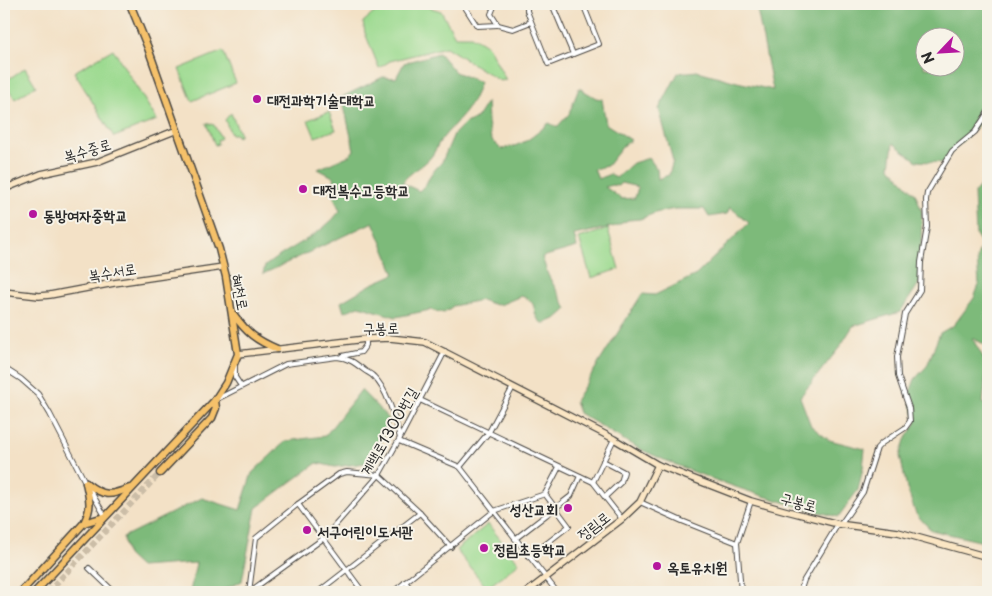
<svg xmlns="http://www.w3.org/2000/svg" width="992" height="596" font-family="'Playpen Sans','Poor Story',sans-serif">
<rect width="100%" height="100%" fill="#f7f3e8"/>
<filter id="ink" filterUnits="userSpaceOnUse"><feTurbulence type="fractalNoise" baseFrequency=".02" numOctaves="2"/><feDisplacementMap in="SourceGraphic" scale="10" xChannelSelector="R" yChannelSelector="G"/><feConvolveMatrix kernelMatrix="1 2 1 2 8 2 1 2 1" color-interpolation-filters="sRGB"/></filter>
<filter id="wash" filterUnits="userSpaceOnUse"><feTurbulence type="fractalNoise" baseFrequency=".0096" numOctaves="4" result="noise"/><feDisplacementMap in="SourceGraphic" scale="20" xChannelSelector="R" yChannelSelector="G"/><feGaussianBlur stdDeviation="1.12" result="paint"/><feColorMatrix in="noise" values="0 0 0 0 0 0 0 0 0 0 0 0 0 0 0 0 0 1.4 0 .05"/><feComposite in="paint" operator="in"/></filter>
<g filter="url(#wash)">
<rect width="100%" height="100%" fill="#f3e1c6"/>
<g fill="#9cda90" stroke="#64825e">
<path d="M373,4H419L441,11L455,36H471L488,46L506,80L500,81L446,47L390,61L379,68L365,33L363,22L375,12Z"/>
<path d="M113,49L157,120L114,137L74,72Z"/>
<path d="M223,51L236,83L192,101L179,69Z"/>
<path d="M25,68L36,86L15,99L4,82Z"/>
<path d="M329,112L336,130L315,137L308,120Z"/>
<path d="M231,113L240,135L237,137L236,134H231L225,120Z"/>
<path d="M206,123L214,125L221,138L217,141L218,144L215,145Z"/>
<path d="M608,229L619,269L591,278L579,238Z"/>
<path d="M488,524L519,563L487,588L456,550Z"/>
</g>
<g fill="#7dba7a" stroke="#547252" fill-rule="evenodd">
<path d="M756,4H988V105L976,128L952,151L944,163L917,161L893,143L890,167L916,195L922,212L920,282L900,312L853,326L839,348L800,397L811,426L829,440L865,449L863,468L858,490L838,517C772,500 704,479 642,450C620,439 600,425 579,413L575,401L642,294L655,295L696,275L749,223L730,207L727,214L709,217L704,209H675L655,213L640,219L628,220L616,226L574,235L577,247L542,257L548,275L567,309L557,318L543,324C528,313 542,303 521,296L502,304L496,305L481,300L453,306L444,313L430,310L396,317L359,306L344,312L341,302L372,284L395,274L373,222L263,274L265,266C289,247 321,236 340,211L330,188L335,178L318,169L350,155L354,150L342,97L383,77L396,78L404,63L439,53L455,72L480,82C473,108 457,120 441,140C437,145 435,152 431,157C423,167 409,172 402,183L419,191L426,184L431,174L442,162L454,134L465,123L476,119L487,102L488,122L491,139L501,149C525,145 531,138 549,123L557,127L569,114L579,88L596,98L602,99L606,124L631,140L623,146L607,166L594,169L598,179L610,174L616,178L633,163L649,158L657,169L658,179L669,175L673,161L659,109L678,73L698,71L737,82L773,90ZM924,38H954V68H924ZM621,183L638,187L635,198L622,199L605,187L612,185L618,186Z"/>
<path d="M988,176V346L972,338L987,364L983,403L988,405V543L931,530L916,514L907,488L900,456L905,440L916,423L909,395L915,379L927,366L940,333L954,325L974,298L979,285L977,257L982,244L976,235L974,193Z"/>
<path d="M361,390L390,420L373,462L335,467L317,463L256,508L242,581L219,592H190L196,563L140,567L127,555L123,537L202,498L240,510L252,473L286,441L325,436Z"/>
</g>
</g>
<g filter="url(#ink)">
<g fill="none" stroke-linecap="round" stroke-linejoin="round">
<path stroke="#cbbda7" stroke-width="6" stroke-dasharray="6 3" stroke-linecap="butt" d="M48,592L160,473"/>
<defs>
<g id="street">
<path d="M463,4L477,26L498,25"/>
<path d="M495,4L491,14L498,25L513,29L531,22"/>
<path d="M527,4V11L548,64L599,44L583,4"/>
<path d="M552,4L573,54"/>
<path d="M342,356L361,352L366,345V339"/>
<path d="M235,366V377L241,386"/>
<path d="M4,368L21,379L38,394L50,414L86,484"/>
<path d="M217,399L286,364L337,357C349,358 355,363 364,370C368,373 372,374 374,377C388,390 395,420 400,438"/>
<path d="M420,400L593,482L622,519"/>
<path d="M399,441L460,467L557,592"/>
<path d="M603,461L624,472L621,482L605,497"/>
<path d="M460,467L489,432L513,387"/>
<path d="M593,482L614,439"/>
<path d="M90,490L105,516"/>
<path d="M640,502L682,521L737,543"/>
<path d="M298,504L363,592"/>
<path d="M841,524L863,492L877,448L882,443L905,428L910,421L909,408L898,376L897,357L905,314L920,290L921,262L927,227L926,200L927,193L952,151L975,132L988,112"/>
<path d="M515,539L571,496L580,476"/>
<path d="M529,557L569,526L545,494"/>
<path d="M89,568L113,591L112,592"/>
<path d="M405,582L414,592"/>
<path d="M249,592L324,538L379,475L400,438L445,351"/>
<path d="M249,592L256,538L298,504L339,474L347,472L379,475L420,513L451,547"/>
<path d="M318,592L420,513"/>
<path d="M393,592L494,511L545,494L559,467"/>
<path d="M741,592L737,543L751,501"/>
<path d="M800,592L804,580L838,524"/>
</g>
<g id="secondary">
<path d="M4,189L41,174L97,162L177,130"/>
<path d="M4,292L39,296L50,295L114,283L223,267"/>
<path d="M238,354L366,339L390,338L425,342L614,439L658,465L751,501L787,511L838,524L898,532L988,557"/>
<path d="M527,592L622,519L640,502L658,465"/>
</g>
<g id="primary">
<path d="M234,315C247,333 256,340 277,349"/>
<path d="M160,473L212,418L216,408L215,400"/>
<path d="M86,483C104,497 110,496 130,488"/>
<path d="M84,523L104,517"/>
<path d="M21,592L84,523C92,507 90,501 86,483"/>
<path d="M35,592L215,400L226,383L238,354L226,277L219,249L148,48L130,4"/>
</g>
</defs>
<use href="#street" stroke="#494642" stroke-width="6"/>
<use href="#secondary" stroke="#494642" stroke-width="8"/>
<use href="#primary" stroke="#494642" stroke-width="9"/>
<use href="#street" stroke="#fff" stroke-width="4"/>
<use href="#secondary" stroke="#fbe6c4" stroke-width="5.5"/>
<use href="#primary" stroke="#f5c16b" stroke-width="6"/>
</g>
</g>
<g fill="#b5179e" stroke="#f7f3e8" stroke-width="2">
<circle cx="257" cy="99" r="5"/>
<circle cx="303" cy="189" r="5"/>
<circle cx="33" cy="214" r="5"/>
<circle cx="568" cy="508" r="5"/>
<circle cx="307" cy="530" r="5"/>
<circle cx="484" cy="548" r="5"/>
<circle cx="657" cy="566" r="5"/>
</g>
<g text-anchor="middle" dominant-baseline="central" stroke-width="4" stroke-linejoin="round" paint-order="stroke">
<g font-size="15" font-weight="bold" fill="#2b2b2b" stroke="#f7f3e8" text-anchor="start">
<text x="267" y="99">대전과학기술대학교</text>
<text x="313" y="189">대전복수고등학교</text>
<text x="43" y="214">동방여자중학교</text>
<text x="558" y="508" text-anchor="end">성산교회</text>
<text x="317" y="530">서구어린이도서관</text>
<text x="494" y="548">정림초등학교</text>
<text x="667" y="566">옥토유치원</text>
</g>
<g font-size="15" fill="#2b2b2b" stroke="#f7f3e8">
<text transform="translate(87 149) rotate(-16)">복수중로</text>
<text transform="translate(112 271) rotate(-9)">복수서로</text>
<text transform="translate(241 292) rotate(79)">혜천로</text>
<text transform="translate(381 327) rotate(-1)">구봉로</text>
<text transform="translate(388 431) rotate(-60)">계백로1300번길</text>
<text transform="translate(799 501) rotate(15)">구봉로</text>
<text transform="translate(593 525) rotate(-38)">정림로</text>
</g>
</g>
<rect width="992" height="596" fill="none" stroke="#f7f3e8" stroke-width="20"/>
<g transform="translate(940 52) rotate(245)"><circle r="24" fill="#f7f3e8" stroke="#a5a39c"/>
<path d="M0-4L9 19L0 12L-9 19Z" fill="#b5179e"/>
<text y="-8" font-size="14" font-weight="bold" text-anchor="middle" fill="#2b2b2b">N</text>
</g>
</svg>
